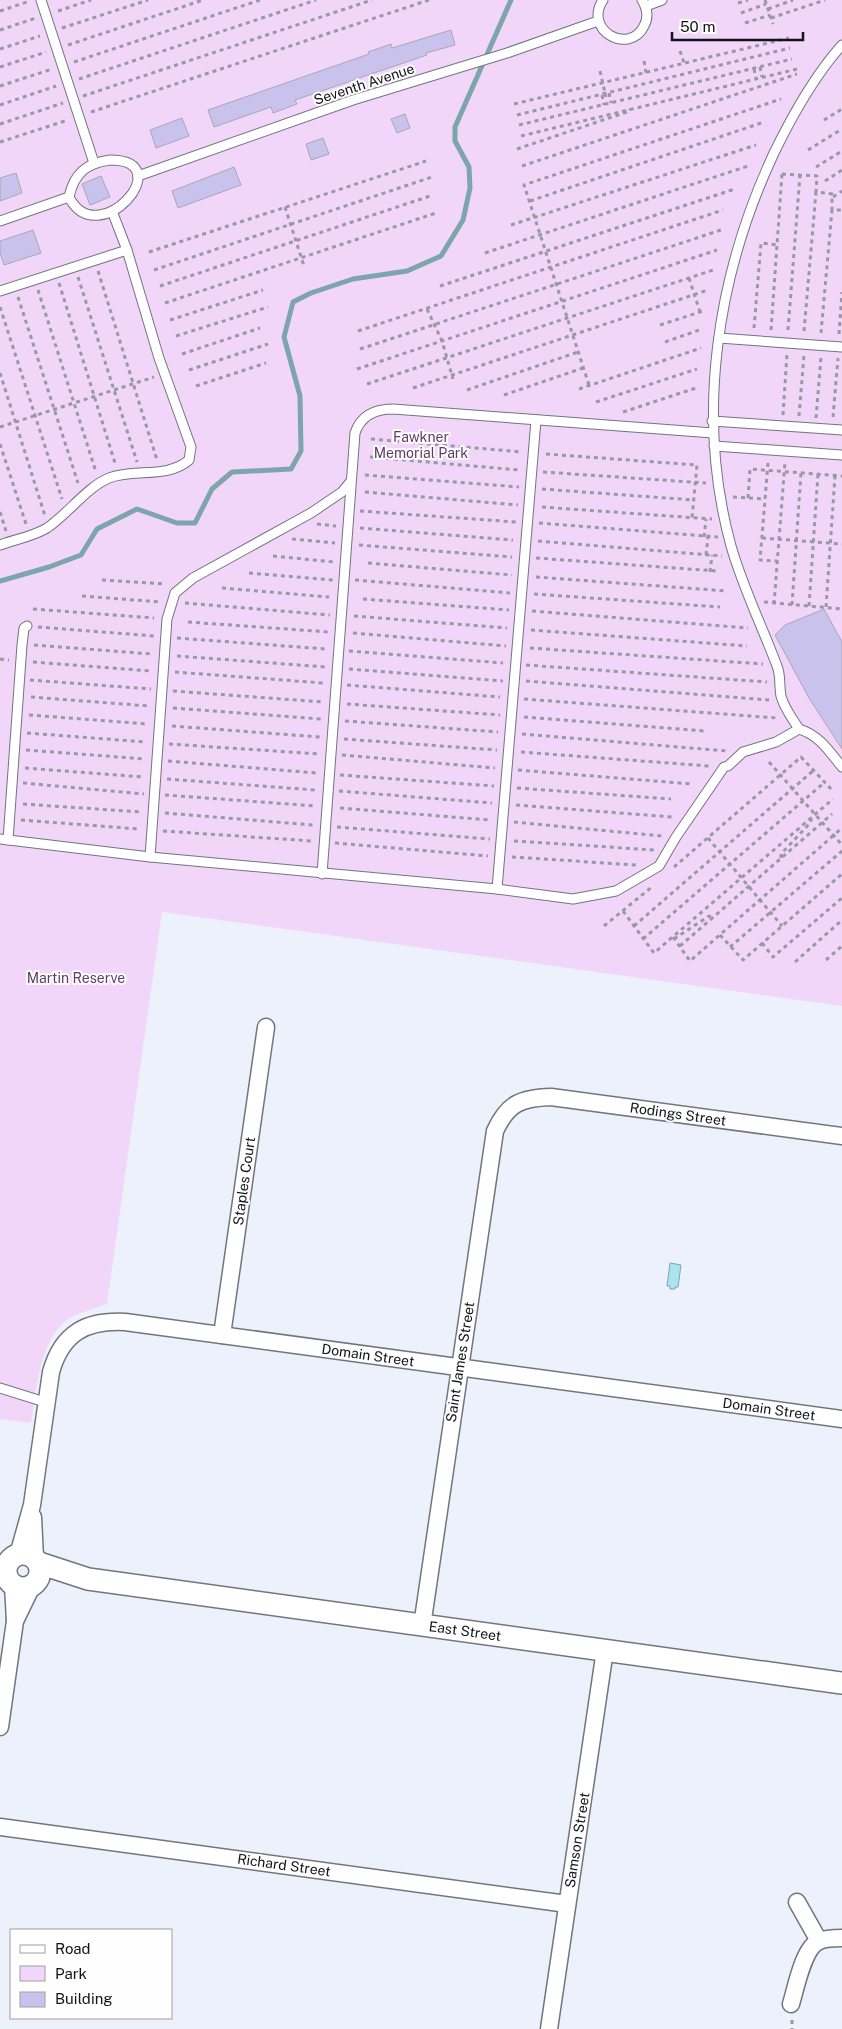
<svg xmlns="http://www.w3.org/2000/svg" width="842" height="2029" font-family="'Public Sans',sans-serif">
<rect width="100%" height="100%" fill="#ecf1fb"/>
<path fill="#f2d6fa" d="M0,0H842V1006L162,912L107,1304C96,1308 71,1315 64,1322C38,1347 37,1390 31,1423L0,1419Z"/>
<path fill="#abe4ef" stroke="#7da5ae" d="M670,1263L681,1265L678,1287H675V1289H670V1286H667Z"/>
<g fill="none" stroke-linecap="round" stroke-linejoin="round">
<path stroke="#7da5ae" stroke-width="5" d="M0,581L49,567L81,555L97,529L137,509L177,523H195L212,489L232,472L291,469L301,451L300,396L284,337L293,302L311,293L353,279L407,271L441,256L463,220L470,188L469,167L455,141V127L511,0"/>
</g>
<g fill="#c9c2ed" stroke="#a9a8b2">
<path d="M451,30L455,45L426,53L427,55L295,100L297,104L273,113L271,107L214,127L208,110L369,54L368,52L391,44L392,48Z"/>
<path d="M405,114L410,128L397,133L391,119Z"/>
<path d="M182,118L189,136L156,148L150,130Z"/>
<path d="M323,138L329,154L311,160L306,144Z"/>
<path d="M234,167L241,185L178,208L172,191Z"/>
<path d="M16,173L22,193L0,201V178Z"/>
<path d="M101,176L110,197L90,205L82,184Z"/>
<path d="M33,230L41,253L4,265L0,253V241Z"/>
<path d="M824,609L842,642V749L809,698L775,635L785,625Z"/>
</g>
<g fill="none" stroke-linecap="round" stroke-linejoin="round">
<defs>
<g id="service">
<path d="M41,0L94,163"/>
<path d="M603,0C583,30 629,56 644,26C649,17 647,8 642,0"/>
<path d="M646,6L662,0"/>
<path d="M842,45C814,76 792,116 774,153C717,275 695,415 731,546C743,588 762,626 777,666C781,675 779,686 781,696C784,708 792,718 799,729C819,735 829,751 842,767"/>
<path d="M110,160C181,160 98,254 69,197C74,173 87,163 110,160Z"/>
<path d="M138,176L353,100L507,53L598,21"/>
<path d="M0,221L69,197"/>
<path d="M0,291L127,250"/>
<path d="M719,338L842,347"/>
<path d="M712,421L842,430"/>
<path d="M714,446L842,455"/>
<path d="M0,545C16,539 32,537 47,528C67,515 87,487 109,478C135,468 167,479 189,460L191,447L159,358L127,250L112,211"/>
<path d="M0,839L150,857L497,889L573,899L616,891L659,866L676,837L724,767L728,766L743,752L776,742L799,729"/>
<path d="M8,840L22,645L24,628L27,626"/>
<path d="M150,857L167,619L175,593L193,578L311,513L342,492L351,481"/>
<path d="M322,874L355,433C361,415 375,409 393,409L713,433"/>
<path d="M497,889L536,420"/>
<path d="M0,1388L48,1403"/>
</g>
<g id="minor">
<path d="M222,1335L266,1027"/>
<path d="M33,1517L35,1558"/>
<path d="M18,1555L32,1505L51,1372C62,1333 86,1320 125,1322L842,1419"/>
<path d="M15,1621L32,1586"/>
<path d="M422,1626L495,1131C508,1103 521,1098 551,1097L842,1136"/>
<path d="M0,1727L15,1621L13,1585"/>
<path d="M0,1827L567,1904"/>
<path d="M797,1902L819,1941"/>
<path d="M791,2004C796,1988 803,1948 819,1941C826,1938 834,1938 842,1938"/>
<path d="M549,2029L605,1650"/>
</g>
<g id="tertiary">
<circle cx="23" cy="1571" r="17"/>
<path d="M39,1563L88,1579L842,1683"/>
</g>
</defs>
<use href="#service" stroke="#71757e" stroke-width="11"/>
<use href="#minor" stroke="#71757e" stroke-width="19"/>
<use href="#tertiary" stroke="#71757e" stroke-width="24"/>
<g stroke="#979aa2" stroke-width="3" stroke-dasharray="4 4" stroke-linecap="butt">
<path d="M765,0L773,24"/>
<path d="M738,3L748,0"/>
<path d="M768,9L793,0"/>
<path d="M0,11L30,1"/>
<path d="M58,11L91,0"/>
<path d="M741,13L766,4"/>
<path d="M771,18L825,0"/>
<path d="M745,23L770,15"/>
<path d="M62,28L148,0"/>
<path d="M0,30L36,18"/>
<path d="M68,45L203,0"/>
<path d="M0,49L40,36"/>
<path d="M680,51L684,63"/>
<path d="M644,61L646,73"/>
<path d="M74,62L260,0"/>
<path d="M0,67L46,52"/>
<path d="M760,67L762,77"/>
<path d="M754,69L756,79"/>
<path d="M600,71L606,97"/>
<path d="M79,79L316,0"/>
<path d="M0,86L52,69"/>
<path d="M609,93L611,103"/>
<path d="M602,95L604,105"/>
<path d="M83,96L372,0"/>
<path d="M514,104L789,38"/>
<path d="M0,105L56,86"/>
<path d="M91,112L429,0"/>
<path d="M517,115L790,48"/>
<path d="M824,120L842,109"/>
<path d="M0,124L63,103"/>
<path d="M519,125L792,59"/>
<path d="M521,136L797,69"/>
<path d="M0,142L68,120"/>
<path d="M517,149L630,111V109"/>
<path d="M808,150L842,129"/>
<path d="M522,166L797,74"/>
<path d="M816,167L842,151"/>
<path d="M782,174L817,176L816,192L832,194V210H842"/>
<path d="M825,181L842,170"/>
<path d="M833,197L842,191"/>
<path d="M530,201L764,122"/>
<path d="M285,207L304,266"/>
<path d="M511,225L756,145"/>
<path d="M149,252L426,161"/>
<path d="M485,253L748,166"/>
<path d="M154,270L432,177"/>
<path d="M98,271L157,460"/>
<path d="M78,277L137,462"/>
<path d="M689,278L700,312"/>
<path d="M59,283L115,463"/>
<path d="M160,286L430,196"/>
<path d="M440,286L735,189"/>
<path d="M38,290L96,472"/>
<path d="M18,297L78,483"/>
<path d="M165,303L436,213"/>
<path d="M0,307L62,499"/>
<path d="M427,309L442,341L453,379"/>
<path d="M170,320L263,290"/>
<path d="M660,325L703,311"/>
<path d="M754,328L761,243L777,245"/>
<path d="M771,330L782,174"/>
<path d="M788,330L800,175"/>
<path d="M358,331L723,210"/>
<path d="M804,331L816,192"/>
<path d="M821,333L832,210"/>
<path d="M839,334L842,292"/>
<path d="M176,336L268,307"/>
<path d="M665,342L702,329"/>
<path d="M360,349L721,230"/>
<path d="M182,354L260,328"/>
<path d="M357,369L717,250"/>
<path d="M189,370L268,344"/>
<path d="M0,373L45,516"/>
<path d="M367,384L713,270"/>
<path d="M589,385L524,185L781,99"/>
<path d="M196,386L266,363"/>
<path d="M413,388L708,290"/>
<path d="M579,389L701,348"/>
<path d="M467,390L578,352"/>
<path d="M504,395L583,368"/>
<path d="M596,402L697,369"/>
<path d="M623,412L696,388"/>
<path d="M783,415L787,354"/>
<path d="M799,416L804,355"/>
<path d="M833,417L838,358"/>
<path d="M816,418L821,357"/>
<path d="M0,427L154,377"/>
<path d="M371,439L522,452"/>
<path d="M0,444L26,524"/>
<path d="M546,454L697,465L692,518"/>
<path d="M370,457L519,470"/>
<path d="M768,463L760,560L777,561"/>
<path d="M543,472L706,483"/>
<path d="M365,475L519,487"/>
<path d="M542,489L694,500"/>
<path d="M365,492L518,505"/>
<path d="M733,497L765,499"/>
<path d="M748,498L750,469L842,476"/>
<path d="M542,507L712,519"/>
<path d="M360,511L516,522"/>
<path d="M0,512L6,531"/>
<path d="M539,523L718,537"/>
<path d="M317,524L336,526"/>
<path d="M360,528L513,540"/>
<path d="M704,537L706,519"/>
<path d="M762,538L842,544"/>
<path d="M292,539L335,543"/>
<path d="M538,541L722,556"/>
<path d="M359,545L512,557"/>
<path d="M706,555L708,537"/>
<path d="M273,556L334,562"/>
<path d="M536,558L717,571"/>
<path d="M368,563L512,575"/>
<path d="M710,572L712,555"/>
<path d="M249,573L333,580"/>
<path d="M536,577L727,591"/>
<path d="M102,580L166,584"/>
<path d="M355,580L510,593"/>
<path d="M222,588L329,597"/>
<path d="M534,594L720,607"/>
<path d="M82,596L161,602"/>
<path d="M363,599L509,610"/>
<path d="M764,602L842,609"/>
<path d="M185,603L330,615"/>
<path d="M774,604L785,462"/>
<path d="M792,605L801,473"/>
<path d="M809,606L818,474"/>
<path d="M826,607L835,476"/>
<path d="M33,609L154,618"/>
<path d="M532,611L748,628"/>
<path d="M354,616L507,628"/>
<path d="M188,622L329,632"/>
<path d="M38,627L154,636"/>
<path d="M531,630L747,646"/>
<path d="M353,633L506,646"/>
<path d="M177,638L326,649"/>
<path d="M34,645L152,654"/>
<path d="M530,648L763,664"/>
<path d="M349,651L503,663"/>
<path d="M177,656L326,667"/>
<path d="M0,659L9,660"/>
<path d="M33,662L151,671"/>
<path d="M526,665L767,682"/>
<path d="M349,669L503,681"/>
<path d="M175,672L323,683"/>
<path d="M30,680L151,689"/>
<path d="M526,681L769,700"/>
<path d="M347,685L500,697"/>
<path d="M173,691L323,702"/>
<path d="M31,697L149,706"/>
<path d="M524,699L777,718"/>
<path d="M347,704L500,715"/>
<path d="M173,708L321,719"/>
<path d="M29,715L148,724"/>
<path d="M524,717L705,731"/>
<path d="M345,721L498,732"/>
<path d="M172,726L320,737"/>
<path d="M27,733L146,742"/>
<path d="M522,734L727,751"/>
<path d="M344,739L497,750"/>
<path d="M169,744L320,754"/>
<path d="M26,750L145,759"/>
<path d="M521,752L709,766"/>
<path d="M342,755L495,768"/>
<path d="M168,761L317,773"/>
<path d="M769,762L842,845"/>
<path d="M25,768L143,777"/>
<path d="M518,770L692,784"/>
<path d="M340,775L494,786"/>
<path d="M167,779L315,790"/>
<path d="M23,783L144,794"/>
<path d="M517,788L671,799"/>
<path d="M339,791L492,803"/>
<path d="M165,795L316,806"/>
<path d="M23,804L141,812"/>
<path d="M516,805L672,817"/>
<path d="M340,808L490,820"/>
<path d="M165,813L313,825"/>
<path d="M21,820L139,829"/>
<path d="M514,822L662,836"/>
<path d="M337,827L490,839"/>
<path d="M163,831L312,841"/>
<path d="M708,838L782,926"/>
<path d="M514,841L655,850"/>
<path d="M335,843L488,856"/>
<path d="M512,857L636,865"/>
<path d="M781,858V854L811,822V818"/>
<path d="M674,867L801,757L832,790"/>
<path d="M623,911L654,953L833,799"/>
<path d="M604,926L653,886"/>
<path d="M634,926L814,770"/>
<path d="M720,935L743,960L842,874"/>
<path d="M673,937L690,961L842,828"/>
<path d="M643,939L825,782"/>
<path d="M674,939L709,916L713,918"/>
<path d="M762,943L773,957L842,898"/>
<path d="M680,946L832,814"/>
<path d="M730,947L842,851"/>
<path d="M826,960L842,946"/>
<path d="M795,962L842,920"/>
<path d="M792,2020V2029"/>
</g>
<use href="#service" stroke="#fff" stroke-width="9"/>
<use href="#minor" stroke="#fff" stroke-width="16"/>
<use href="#tertiary" stroke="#fff" stroke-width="21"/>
</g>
<g text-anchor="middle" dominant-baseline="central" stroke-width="4" stroke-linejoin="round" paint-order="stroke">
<g font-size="14" fill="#121316" stroke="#fefefe">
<text transform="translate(364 84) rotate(-18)">Seventh Avenue</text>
<text transform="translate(678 1114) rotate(8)">Rodings Street</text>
<text transform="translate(244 1181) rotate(-82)">Staples Court</text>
<text transform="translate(368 1355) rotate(8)">Domain Street</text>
<text transform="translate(460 1362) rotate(-81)">Saint James Street</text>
<text transform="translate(769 1409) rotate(8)">Domain Street</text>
<text transform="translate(465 1631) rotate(8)">East Street</text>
<text transform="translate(577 1840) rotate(-81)">Samson Street</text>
<text transform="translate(284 1865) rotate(8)">Richard Street</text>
</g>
<g font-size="14" fill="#613b6b" stroke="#fefefe">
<text x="421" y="437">Fawkner<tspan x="421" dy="16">Memorial Park</tspan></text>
<text x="76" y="978">Martin Reserve</text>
</g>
</g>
<rect x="10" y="1929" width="162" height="90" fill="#fefefe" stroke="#a0a0a1"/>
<rect x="20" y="1945" width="25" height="8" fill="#ffffff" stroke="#a0a0a1"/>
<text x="55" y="1954" font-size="15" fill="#121316">Road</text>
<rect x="20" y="1966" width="25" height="15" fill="#f2d6fa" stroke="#a0a0a1"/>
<text x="55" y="1979" font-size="15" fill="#121316">Park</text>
<rect x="20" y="1992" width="25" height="15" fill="#c9c2ed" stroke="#a0a0a1"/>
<text x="55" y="2004" font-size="15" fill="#121316">Building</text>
<path d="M672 32v8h131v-8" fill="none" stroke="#121316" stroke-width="2.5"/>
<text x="680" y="32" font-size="15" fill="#121316" stroke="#fefefe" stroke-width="4" paint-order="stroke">50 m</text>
</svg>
